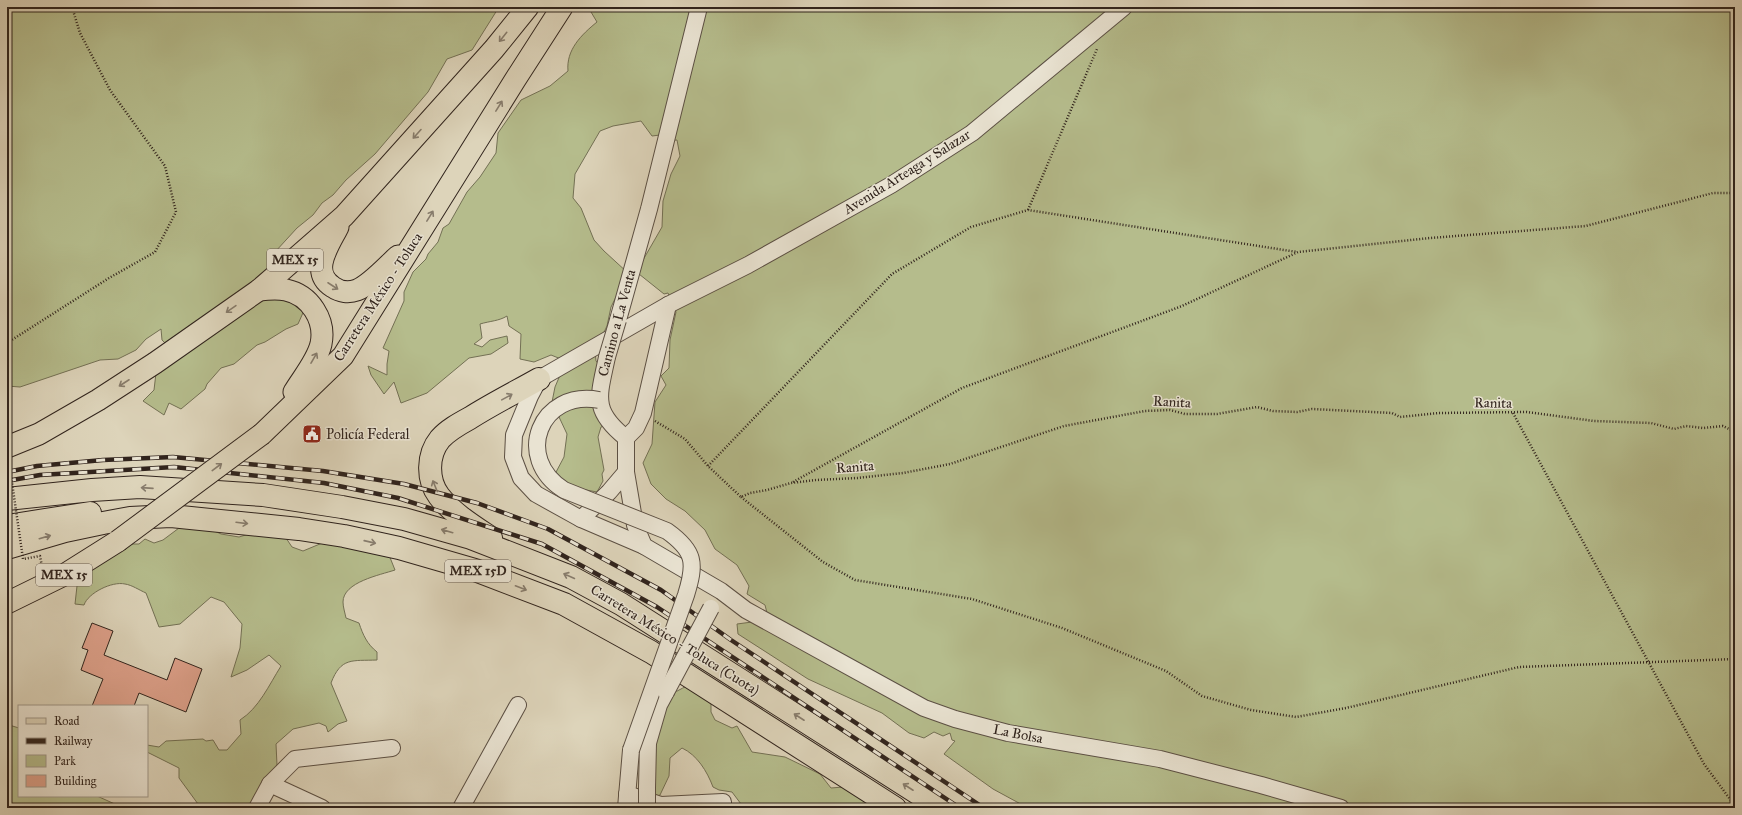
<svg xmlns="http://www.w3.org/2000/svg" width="1742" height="815" font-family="'IM FELL Great Primer',serif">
<rect width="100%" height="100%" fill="#ddd4ba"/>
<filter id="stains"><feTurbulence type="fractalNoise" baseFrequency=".005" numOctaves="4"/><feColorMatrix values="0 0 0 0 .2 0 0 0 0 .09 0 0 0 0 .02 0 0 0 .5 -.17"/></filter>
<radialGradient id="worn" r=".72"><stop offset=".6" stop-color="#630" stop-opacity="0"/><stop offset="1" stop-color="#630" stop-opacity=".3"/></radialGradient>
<g fill="#b5bc8c" stroke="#737054">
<path d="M7,7H499L472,50L447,59L428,92L375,154L346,180L333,195L322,203L313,215L297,228L275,252L268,269L306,306L298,324L286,329L265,342L257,345L234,364L221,368L207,384L205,389L181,409L169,403L164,415L143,401L154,390L156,373L168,346L162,340L161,329L146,339L136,350L118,359L100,360L20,387L7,386Z"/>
<path d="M588,7H1735V808H1028L993,789L944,754L955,741L952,740L950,733L943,736L934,732L924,738L909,733L882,713L808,679L738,634L737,624L752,622L768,617L765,605L747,594L749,586L737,565L715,549L705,530L685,511L666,499L651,484L643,463L652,444L655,402L666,385L661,376L669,368L670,340L676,312L668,293L664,294L639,274L635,263L643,260L662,227L663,201L671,174L680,156L677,140L662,141L660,135L652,136L641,121L613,126L600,131L575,174L573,198L581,208L594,240L604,251L628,273L611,307L607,326L595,351L596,361L607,374L602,386L610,424L601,427L598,437L604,470L602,474L603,481L597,492L581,489L574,492L555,474L564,457L567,434L552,402L555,387L566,361L551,355L534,362L520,359L521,334L509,326L507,316C499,321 490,321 480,324L482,338L474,344L482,347L490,340L507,336L508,343L491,354L469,358L427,393L401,403L394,382L384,394L371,375L368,366L387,375V364L389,351L383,348L404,301V292L413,272L426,259L428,254L438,242L443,228L449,224L467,192L480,177L496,153L498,133L521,100L550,86L568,71C566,50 581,35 597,22Z"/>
<path d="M183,525H202L221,534L239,537L272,527L282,532L292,547L303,551L339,536L387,550L395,570C380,575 343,582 343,602C343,607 345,613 346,618L359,623C363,635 367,644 377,652V660C352,661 341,657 331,683L347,721L338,724L328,732L326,726L319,723L293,729L276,744L277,765L262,795V808H197L198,804L179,778V768L147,752V745L159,747L166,741L203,739L206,741L213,740L219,750H227L241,734L240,720C259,708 269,685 281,666L269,655L247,670L231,677L240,648L242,624L224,602L211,597L180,624L159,627L146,593C139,590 132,585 125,584C112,581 88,593 84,605L75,604L79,568L118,544H139L145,539L154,543L163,540Z"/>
<path d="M689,685L711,704V712L715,720L732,728L737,726L752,752L785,757L820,774L831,788L843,787L876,808H744L732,792L719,790L713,787C707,771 697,755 682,748L670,758L669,776L660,795L648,801L658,710L664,697C673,694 680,689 689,685Z"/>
<path d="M9,725L19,728V796H97L117,805L120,808H7V726Z"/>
</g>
<path fill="#dea18b" stroke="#31241d" d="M92,623L113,631L104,655L167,680L175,658L202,669L186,712L139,693L134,706H92L103,679L81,670L88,650L82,648Z"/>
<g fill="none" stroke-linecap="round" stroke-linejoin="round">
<defs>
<g id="minor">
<path d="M618,320L649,209L699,7"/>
<path d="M607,357C599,396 591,410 626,438V472L635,525L644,546L721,591L746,610L924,708L955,719L1008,733L1160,759L1261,785L1341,808"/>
<path d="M626,438L636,428L643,413L668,305"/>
<path d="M581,519L609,492L626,472"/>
<path d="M644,546L581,519L536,494L521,478L513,457L514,435L530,396L539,379L668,305L748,265L891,185L972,133L1124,7"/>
<path d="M270,784L322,808"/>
<path d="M647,788L648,743L659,705L666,692"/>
<path d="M627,794L661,805L723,802V808"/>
<path d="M257,808L270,784L295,759L392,748"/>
<path d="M461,808L518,705"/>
<path d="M626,808L631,750"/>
</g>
<g id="major">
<path d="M338,227C329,245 309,272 333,287C340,292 349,293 357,290C370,285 387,266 398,256"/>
<path d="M259,290C268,289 277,288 286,290C310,295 326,320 321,344C317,361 303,377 294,392"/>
<path d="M262,434L343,356L515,80L562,7"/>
<path d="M7,447L39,434L98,400L155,363L259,290L281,271L344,216L494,49L528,7"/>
<path d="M7,603L64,575L118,541"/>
</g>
<g id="highway">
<path d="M7,499L92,490L140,487L263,495L342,507L404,519L471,538L571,577L621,604L941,808"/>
<path d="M7,526L90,513"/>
<path d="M491,538C473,526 452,513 439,496C427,480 427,455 440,439C448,430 459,424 470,418C492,404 516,392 539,379"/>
<path d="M7,548L65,531L103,523L130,518L171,516L299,529L344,536L399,548L475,570L564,604L651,652L895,808"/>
</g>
</defs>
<use href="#minor" stroke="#5c5044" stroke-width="18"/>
<use href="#major" stroke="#31241d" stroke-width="23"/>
<use href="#highway" stroke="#31241d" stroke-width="24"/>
<g stroke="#31241d" stroke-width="2.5" stroke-dasharray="1 2" stroke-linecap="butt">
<path d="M1028,210L1097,49"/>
<path d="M7,343L109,278L155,252L176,212L165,166L110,90L80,33L72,7"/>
<path d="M1513,413L1704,764L1735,806"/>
<path d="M655,421L685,439L708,466L741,497L750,493L767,490L791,483L816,480L857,478L903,473L950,464L1064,426L1145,411L1170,410L1185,414H1217L1257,407L1273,411L1297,412L1312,409L1392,413L1400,417L1439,413L1527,412L1594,421L1651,423L1674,429L1686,426L1703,428L1723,426L1735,432"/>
<path d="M708,466L892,274L971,227L1028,210L1297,252"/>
<path d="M793,482L962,388L1182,306L1298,252L1430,238L1586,226L1713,193H1735"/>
<path d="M741,497L823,562L855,580L972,599L1062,628L1166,671L1202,696L1251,710L1296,717L1346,708L1519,667L1735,659"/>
</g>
<use href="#minor" stroke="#e9e3d2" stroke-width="16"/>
<use href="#major" stroke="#ddd4ba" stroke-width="21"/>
<use href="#highway" stroke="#ddd4ba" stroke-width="22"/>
<defs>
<g id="rail">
<path d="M7,472L37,466L103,460L173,457L323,471L404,484L477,503L548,529L661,590L731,640L984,808"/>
<path d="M7,481L40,475L174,467L324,483L398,498L542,544L657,607L960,808"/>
</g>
</defs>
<use href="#rail" stroke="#31241d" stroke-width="4.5"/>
<use href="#rail" stroke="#e9e3d2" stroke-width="3" stroke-dasharray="9" stroke-linecap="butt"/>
<defs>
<g id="minor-bridge">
<path d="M607,357L618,320"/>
<path d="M599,400C540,389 513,458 564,490L667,531C695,551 696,563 686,595L631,750"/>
<path d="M666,692L711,608"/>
<path d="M647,808V788"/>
</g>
<path id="major-bridge" d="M118,541L262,434"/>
</defs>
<use href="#minor-bridge" stroke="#5c5044" stroke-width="18" stroke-linecap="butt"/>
<use href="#major-bridge" stroke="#31241d" stroke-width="23" stroke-linecap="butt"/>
<path stroke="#31241d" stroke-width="2.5" stroke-dasharray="1 2" stroke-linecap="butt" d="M7,448L23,559L40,556L44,577"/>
<use href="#minor-bridge" stroke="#e9e3d2" stroke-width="16"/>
<use href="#major-bridge" stroke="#ddd4ba" stroke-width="21"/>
</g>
<defs><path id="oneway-shaft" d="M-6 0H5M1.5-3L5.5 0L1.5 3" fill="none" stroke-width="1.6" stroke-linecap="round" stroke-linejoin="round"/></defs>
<g stroke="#877c6c">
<use href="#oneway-shaft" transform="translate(503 37) rotate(129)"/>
<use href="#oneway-shaft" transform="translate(499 106) rotate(-58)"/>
<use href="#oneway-shaft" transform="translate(417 134) rotate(132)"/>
<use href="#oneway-shaft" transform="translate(430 216) rotate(-58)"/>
<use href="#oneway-shaft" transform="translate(333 286) rotate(33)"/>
<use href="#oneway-shaft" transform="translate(231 309) rotate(145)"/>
<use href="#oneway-shaft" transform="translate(314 358) rotate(-60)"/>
<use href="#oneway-shaft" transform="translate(124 383) rotate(147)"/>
<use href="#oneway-shaft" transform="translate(507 397) rotate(-29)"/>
<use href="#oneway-shaft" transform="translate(217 467) rotate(-37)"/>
<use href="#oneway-shaft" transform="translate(435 486) rotate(-112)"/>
<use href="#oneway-shaft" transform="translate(147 488) rotate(-176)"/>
<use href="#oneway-shaft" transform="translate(242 523) rotate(7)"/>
<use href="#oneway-shaft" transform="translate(447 531) rotate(-164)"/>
<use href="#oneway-shaft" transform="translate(45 537) rotate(-16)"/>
<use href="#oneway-shaft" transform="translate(370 542) rotate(13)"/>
<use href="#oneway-shaft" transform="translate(569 576) rotate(-156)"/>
<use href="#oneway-shaft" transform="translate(521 588) rotate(21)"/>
<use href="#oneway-shaft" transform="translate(799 717) rotate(-147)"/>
<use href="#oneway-shaft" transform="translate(908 787) rotate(-147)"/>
</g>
<defs>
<symbol id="civic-square" viewBox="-11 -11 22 22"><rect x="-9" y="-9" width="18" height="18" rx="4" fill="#8f2418" stroke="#e9e3d2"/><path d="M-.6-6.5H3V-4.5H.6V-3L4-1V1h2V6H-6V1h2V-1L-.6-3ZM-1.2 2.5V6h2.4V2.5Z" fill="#fff"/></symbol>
</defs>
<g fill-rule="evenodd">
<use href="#civic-square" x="301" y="423" width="22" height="22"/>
</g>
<g text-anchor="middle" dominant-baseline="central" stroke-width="3" stroke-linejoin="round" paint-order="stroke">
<g fill="#e9e3d2" stroke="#685d53" stroke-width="1">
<rect x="267" y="249" width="56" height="22" rx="3"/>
<rect x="445" y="560" width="66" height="22" rx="3"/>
<rect x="36" y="564" width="56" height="22" rx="3"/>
</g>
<g font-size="13" font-weight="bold" fill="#31241d">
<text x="295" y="260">MEX 15</text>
<text x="478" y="571">MEX 15D</text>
<text x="64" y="575">MEX 15</text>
</g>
<g font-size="14" fill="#31241d" stroke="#e9e3d2">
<text transform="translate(907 172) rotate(-32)">Avenida Arteaga y Salazar</text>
<text transform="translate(378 297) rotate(-57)">Carretera México - Toluca</text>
<text transform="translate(617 323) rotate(-75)">Camino a La Venta</text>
<text transform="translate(1172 402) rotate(3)">Ranita</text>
<text transform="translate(1493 403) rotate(1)">Ranita</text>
<text transform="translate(855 467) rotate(-4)">Ranita</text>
<text transform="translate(675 640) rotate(32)">Carretera México - Toluca (Cuota)</text>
<text transform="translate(1018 734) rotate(11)">La Bolsa</text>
</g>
<g font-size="14" fill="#31241d" stroke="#e9e3d2" text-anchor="start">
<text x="326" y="434">Policía Federal</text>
</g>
</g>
<rect width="1742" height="815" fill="none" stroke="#ddd4ba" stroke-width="24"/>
<rect x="8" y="8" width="1726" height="799" fill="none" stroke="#31241d" stroke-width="2"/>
<rect x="12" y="12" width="1718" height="791" fill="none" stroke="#31241d"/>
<rect x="18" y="705" width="130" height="92" fill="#e9e3d2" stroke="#9f978a"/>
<rect x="26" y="718" width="20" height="6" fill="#ddd4ba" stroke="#9f978a"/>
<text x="54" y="725" font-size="12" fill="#31241d">Road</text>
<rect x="26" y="738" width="20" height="6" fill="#31241d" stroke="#9f978a"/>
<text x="54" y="745" font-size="12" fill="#31241d">Railway</text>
<rect x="26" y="755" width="20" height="12" fill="#b5bc8c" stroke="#9f978a"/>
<text x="54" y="765" font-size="12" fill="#31241d">Park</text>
<rect x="26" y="775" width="20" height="12" fill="#dea18b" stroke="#9f978a"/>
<text x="54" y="785" font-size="12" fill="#31241d">Building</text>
<rect width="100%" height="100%" filter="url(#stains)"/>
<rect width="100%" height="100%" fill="url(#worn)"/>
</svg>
